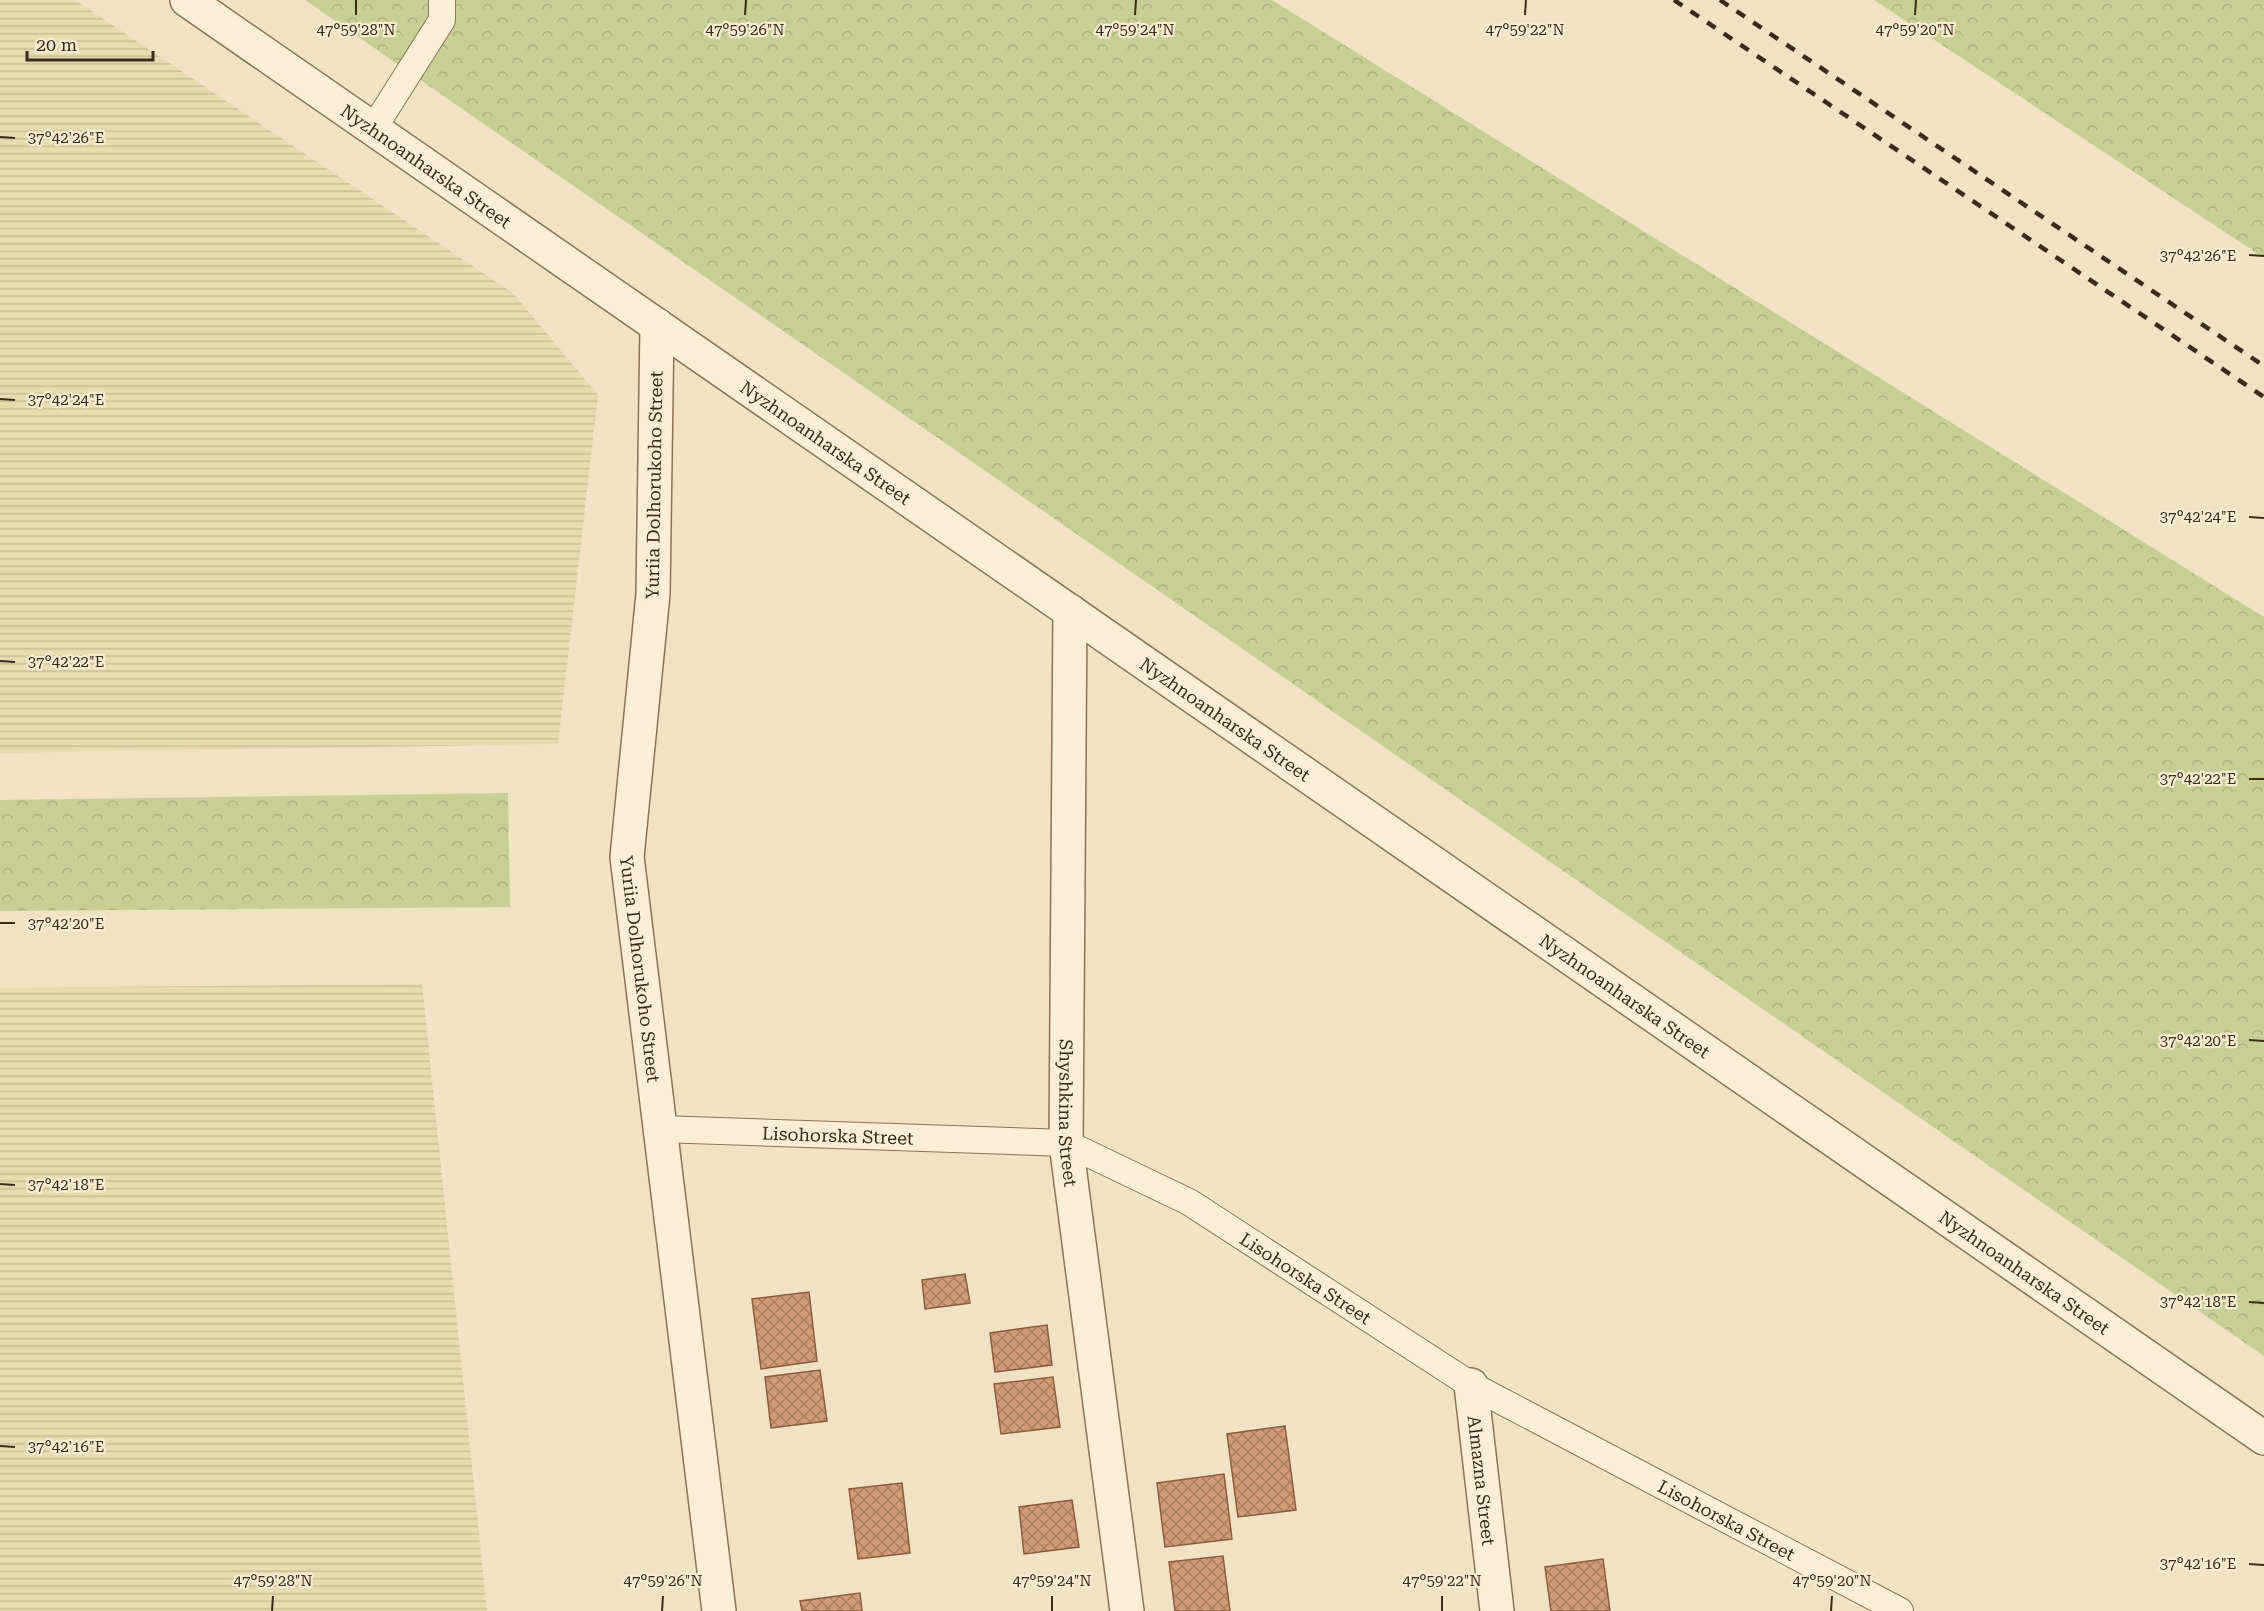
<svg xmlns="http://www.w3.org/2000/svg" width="2264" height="1611" font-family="'Roboto Serif',serif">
<defs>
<pattern id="farmland-rules" width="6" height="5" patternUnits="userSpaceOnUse" patternTransform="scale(1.5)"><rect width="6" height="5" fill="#e6ddaf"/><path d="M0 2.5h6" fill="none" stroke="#c6be96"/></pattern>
<pattern id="forest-crowns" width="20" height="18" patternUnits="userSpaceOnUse" patternTransform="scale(1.5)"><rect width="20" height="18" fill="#c8cf95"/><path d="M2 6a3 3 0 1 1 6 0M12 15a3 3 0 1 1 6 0" fill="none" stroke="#adb280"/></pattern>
<pattern id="building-cross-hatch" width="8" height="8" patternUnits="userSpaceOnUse" patternTransform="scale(1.5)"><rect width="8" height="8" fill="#d09b76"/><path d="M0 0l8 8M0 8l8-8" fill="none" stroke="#aa7f60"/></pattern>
</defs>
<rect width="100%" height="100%" fill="#f0e2c2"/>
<g fill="url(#farmland-rules)">
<path d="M0,0H75L513,293L598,395L558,744L0,753Z"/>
<path d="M422,984L487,1611H0V988Z"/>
</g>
<g fill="url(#forest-crowns)">
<path d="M305,0H1272L2264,617V1356Z"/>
<path d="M1874,0H2264V258Z"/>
<path d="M508,793L510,907L0,911V800Z"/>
</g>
<g fill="url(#building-cross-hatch)" stroke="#8c5c3c" stroke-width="1.5">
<path d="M965,1274L970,1303L925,1309L922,1280Z"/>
<path d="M809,1292L817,1361L761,1369L752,1299Z"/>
<path d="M1047,1325L1052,1365L995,1372L990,1333Z"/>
<path d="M820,1370L827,1421L771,1428L765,1377Z"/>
<path d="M1053,1377L1060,1427L1001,1434L994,1384Z"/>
<path d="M1285,1426L1296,1510L1238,1517L1227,1434Z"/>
<path d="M1224,1474L1232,1539L1165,1547L1157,1483Z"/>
<path d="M902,1483L910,1553L858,1559L849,1489Z"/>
<path d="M1072,1500L1079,1547L1024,1554L1019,1507Z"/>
<path d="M1223,1556L1230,1611H1175L1169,1562Z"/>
<path d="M1603,1559L1610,1611H1551L1545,1567Z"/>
<path d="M860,1593L862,1611H802L800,1601Z"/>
</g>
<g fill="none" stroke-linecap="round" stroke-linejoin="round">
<defs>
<g id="service">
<path d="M373,129L442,20V0"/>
<path id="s1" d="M660,1129L1066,1143L1189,1202L1471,1385L1900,1611"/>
</g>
<g id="minor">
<path id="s2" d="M657,325L653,594L627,857L719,1611"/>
<path id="s3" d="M1070,611L1066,1143L1127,1611"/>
<path id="s4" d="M1471,1385L1497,1611"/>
</g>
<g id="tertiary">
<path id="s5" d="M187,0L2264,1438"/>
</g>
</defs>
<use href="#service" stroke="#8b7358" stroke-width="28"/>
<use href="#minor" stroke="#8b7358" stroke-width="36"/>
<use href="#tertiary" stroke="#8b7358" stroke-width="36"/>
<use href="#service" stroke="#faefd6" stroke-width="26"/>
<use href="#minor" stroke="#faefd6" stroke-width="33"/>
<use href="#tertiary" stroke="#faefd6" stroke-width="33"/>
<g stroke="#3a2b1d" stroke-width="4.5" stroke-dasharray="10 10" stroke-linecap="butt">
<path d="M1674,0L2264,397"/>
<path d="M1720,0L2264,366"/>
</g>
</g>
<path fill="none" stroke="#3a2b1d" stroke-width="2" d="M356,15V0M745,15L746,0M1135,15L1136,0M1525,15L1526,0M1915,15L1916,0M0,137L15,138M2249,255L2264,256M0,399L15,400M2249,517L2264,518M0,661L15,662M2249,779H2264M0,923H15M2249,1040L2264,1041M0,1184L15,1185M2249,1302L2264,1303M0,1446L15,1447M2249,1564L2264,1565M272,1611L273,1596M662,1611L663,1596M1052,1611V1596M1442,1611V1596M1831,1611L1832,1596"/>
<g text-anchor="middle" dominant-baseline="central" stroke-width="4.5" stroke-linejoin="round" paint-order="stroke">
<g font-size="18" fill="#3a2b1d" stroke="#f7ecd2">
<text stroke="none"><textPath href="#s5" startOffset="291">Nyzhnoanharska Street</textPath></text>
<text stroke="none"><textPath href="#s5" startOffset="777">Nyzhnoanharska Street</textPath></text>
<text transform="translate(654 485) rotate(-89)">Yuriia Dolhorukoho Street</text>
<text stroke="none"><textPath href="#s5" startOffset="1263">Nyzhnoanharska Street</textPath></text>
<text stroke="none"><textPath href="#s2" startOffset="646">Yuriia Dolhorukoho Street</textPath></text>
<text stroke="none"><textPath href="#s5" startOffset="1749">Nyzhnoanharska Street</textPath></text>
<text stroke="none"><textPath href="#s3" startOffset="502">Shyshkina Street</textPath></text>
<text stroke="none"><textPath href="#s1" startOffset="178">Lisohorska Street</textPath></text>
<text stroke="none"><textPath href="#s5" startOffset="2235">Nyzhnoanharska Street</textPath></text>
<text stroke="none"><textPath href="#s1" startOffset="682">Lisohorska Street</textPath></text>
<text stroke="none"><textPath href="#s4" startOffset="96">Almazna Street</textPath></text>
<text stroke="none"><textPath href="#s1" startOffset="1168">Lisohorska Street</textPath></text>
</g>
</g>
<g font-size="15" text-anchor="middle" fill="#3a2b1d" stroke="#f7ecd2" stroke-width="4.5" stroke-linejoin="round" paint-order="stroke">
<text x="356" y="35">47°59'28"N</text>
<text x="745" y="35">47°59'26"N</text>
<text x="1135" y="35">47°59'24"N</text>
<text x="1525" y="35">47°59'22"N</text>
<text x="1915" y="35">47°59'20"N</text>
<text x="66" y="143">37°42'26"E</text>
<text x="2198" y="261">37°42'26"E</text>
<text x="66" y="405">37°42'24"E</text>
<text x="2198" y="522">37°42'24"E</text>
<text x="66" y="667">37°42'22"E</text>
<text x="2198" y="784">37°42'22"E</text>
<text x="66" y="929">37°42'20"E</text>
<text x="2198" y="1046">37°42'20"E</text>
<text x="66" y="1190">37°42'18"E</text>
<text x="2198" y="1307">37°42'18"E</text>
<text x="66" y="1452">37°42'16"E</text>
<text x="2198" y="1569">37°42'16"E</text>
<text x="273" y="1586">47°59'28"N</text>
<text x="663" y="1586">47°59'26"N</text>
<text x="1052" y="1586">47°59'24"N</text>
<text x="1442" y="1586">47°59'22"N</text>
<text x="1832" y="1586">47°59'20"N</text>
</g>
<path d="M27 51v9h126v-9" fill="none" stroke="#3a2b1d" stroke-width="3"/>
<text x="36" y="51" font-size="18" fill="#3a2b1d" stroke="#f7ecd2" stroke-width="4.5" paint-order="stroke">20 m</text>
</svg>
